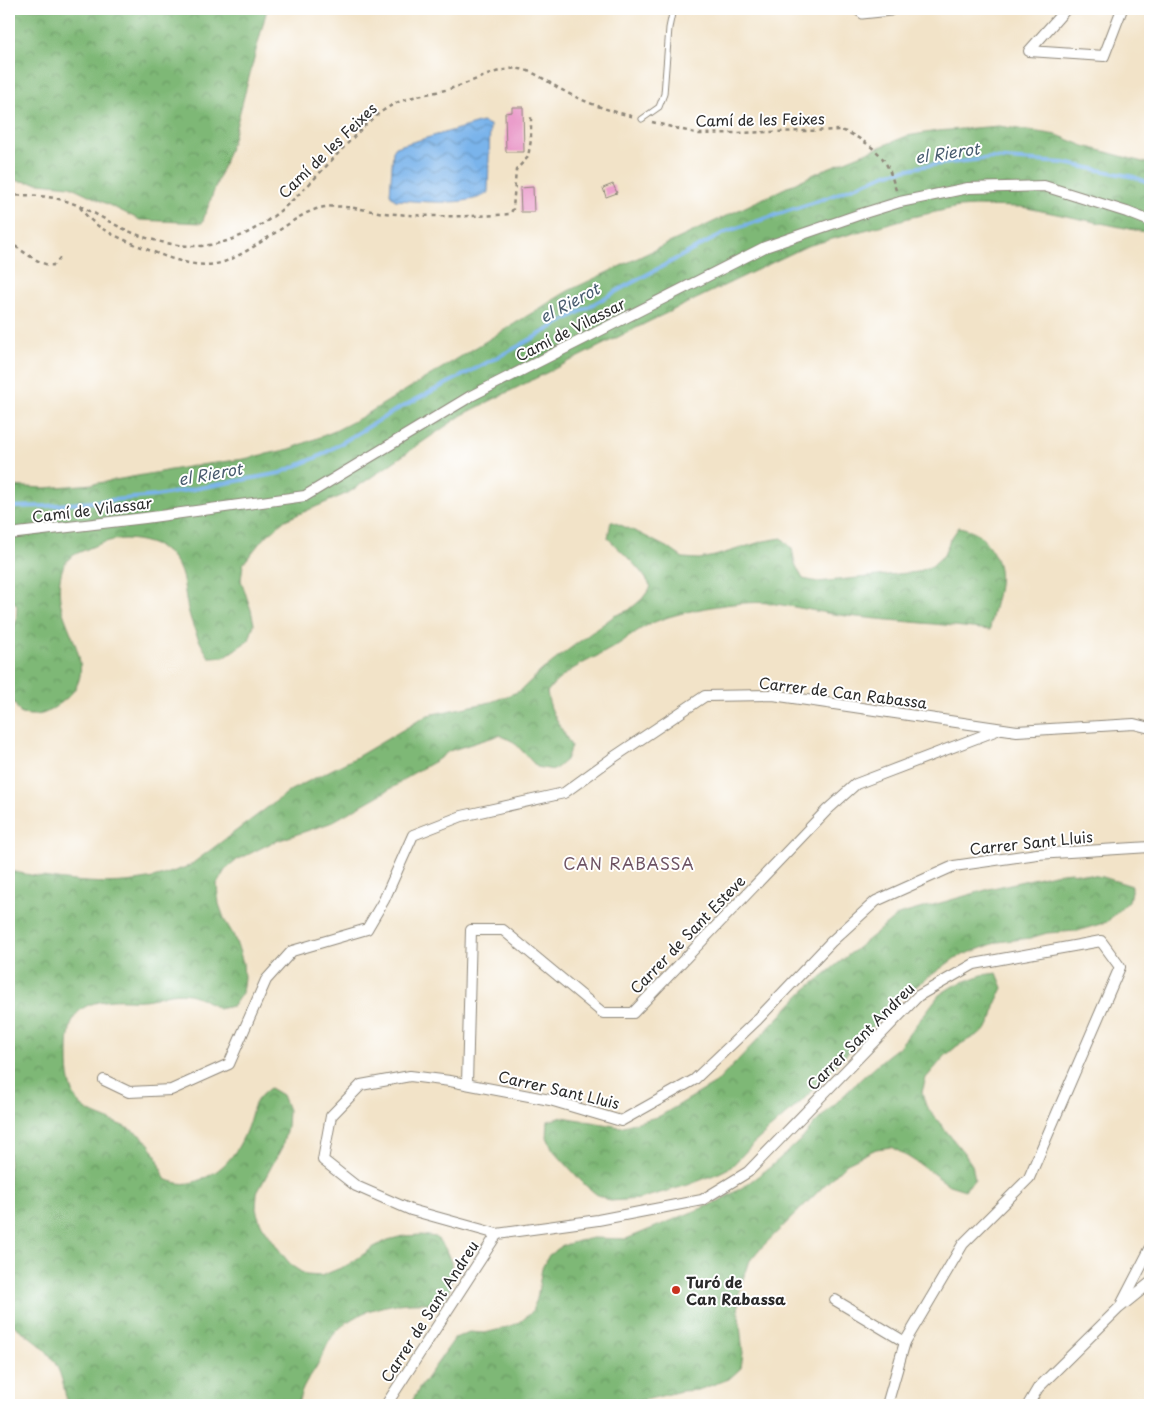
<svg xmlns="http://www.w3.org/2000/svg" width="1159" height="1414" font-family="'Playpen Sans',sans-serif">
<defs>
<pattern id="forest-crowns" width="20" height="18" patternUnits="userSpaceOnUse" patternTransform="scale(1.25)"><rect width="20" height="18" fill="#7eb876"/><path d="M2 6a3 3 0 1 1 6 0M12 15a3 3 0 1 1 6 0" fill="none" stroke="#679661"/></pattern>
<pattern id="water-waves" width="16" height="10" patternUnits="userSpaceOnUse" patternTransform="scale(1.25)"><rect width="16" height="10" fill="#7ab4eb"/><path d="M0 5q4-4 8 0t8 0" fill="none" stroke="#6493bf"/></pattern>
</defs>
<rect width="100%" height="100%" fill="#fff"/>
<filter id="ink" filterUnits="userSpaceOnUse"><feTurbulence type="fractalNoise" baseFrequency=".02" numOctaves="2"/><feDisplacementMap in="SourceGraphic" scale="10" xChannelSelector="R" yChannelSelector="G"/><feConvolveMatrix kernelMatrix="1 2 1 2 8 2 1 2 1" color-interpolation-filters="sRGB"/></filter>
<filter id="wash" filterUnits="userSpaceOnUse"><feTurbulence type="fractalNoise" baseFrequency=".0096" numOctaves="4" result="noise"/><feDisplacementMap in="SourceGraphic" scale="20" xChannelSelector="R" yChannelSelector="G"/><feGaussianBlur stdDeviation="1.12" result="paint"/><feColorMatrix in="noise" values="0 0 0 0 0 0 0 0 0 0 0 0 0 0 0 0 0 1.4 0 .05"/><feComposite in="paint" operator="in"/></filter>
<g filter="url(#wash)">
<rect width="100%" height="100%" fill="#f2e3c8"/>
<g fill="url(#forest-crowns)" stroke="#547250">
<path d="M9,9H267L232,142L202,223L140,220L70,186L9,180Z"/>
<path d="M999,126L1057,135L1084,146L1150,164V233L1022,207L976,206L959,207L912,217L807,246L650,321L462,415L348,493L285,520L262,540L243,564L241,580L251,610L254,624L249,640L224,657H209C199,642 192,626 188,609C184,593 185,574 175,561C164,545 144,540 125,539C111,539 98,544 85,550C69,556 63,561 60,579C59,587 59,597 61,605C69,639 100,674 62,702C46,714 41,717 21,714L9,695V644L16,621L17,606L9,596V486L45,488L93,484L193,466L244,459L290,449L335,431L362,417L568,291L823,170L907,136L937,131Z"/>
<path d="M611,521L639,533L670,549L683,558L699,559L715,556L764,541L782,538L792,549L795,564L803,579L818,582L917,572L932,566L944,555L950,540L959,527C977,531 979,533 990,548C1010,576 993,599 990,630C942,624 895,621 847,616C821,613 795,606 769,603C738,600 678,611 650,624C636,630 625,641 612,648C586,663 566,668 547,692C550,714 561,726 571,746L566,760L554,770L537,767L514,742L500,735L449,751L437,760L410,775L397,785L330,823L271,843L237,860L225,870L217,884L219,904L225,921L233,934L239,950L243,963L244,978L242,993L233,1006L218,1009C200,996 188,990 165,995C158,997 150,1000 143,1000C133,1001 123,999 113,1000C70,1003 68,1023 68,1059C68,1073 70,1092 79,1103C86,1111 94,1114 104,1118C145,1135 151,1137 165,1179C180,1185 187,1185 202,1179C225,1170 239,1150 247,1128C251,1118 252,1107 258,1099C261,1095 266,1091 270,1088L282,1095L288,1110L287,1128L282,1147L257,1193L256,1209L260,1222L282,1254L292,1266L306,1275L321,1276L348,1265L374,1247L388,1240L403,1236L421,1235L436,1237L445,1248L451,1262L453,1277L449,1292L440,1304C404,1300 360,1305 335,1333C327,1342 324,1354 318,1364C309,1379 301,1387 298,1405H67C65,1390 61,1369 51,1357C41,1343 23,1332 9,1322V871C56,880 106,888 153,878C165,875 177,870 189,866L291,790L355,758L428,715L491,702L520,691L541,671L568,650L614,616L629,610L642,599L651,587C642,569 622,553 608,538Z"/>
<path d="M1071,872L1103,877L1132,886L1129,901L1107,922L1077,931L1047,933L1030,938L998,942L955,958L900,998L802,1101L753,1144L731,1167L719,1173L688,1185L639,1199L610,1201L596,1194L584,1184L553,1150L547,1137L548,1121L563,1117L620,1127L660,1116L716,1083L804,991L898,915L993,888L1054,874Z"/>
<path d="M997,973L1003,988L996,1002L993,1016L986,1030L957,1046L945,1056L926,1078L922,1092L926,1106L964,1153L972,1165L975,1179L965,1190L949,1185L921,1165L892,1147L876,1149L847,1163L757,1252L748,1263L739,1292L738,1307L743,1353L741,1368L729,1379L698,1390L681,1391L649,1399L614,1405H410L419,1389L455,1338L469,1332L485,1333L501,1329L519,1323L531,1313L537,1299L542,1268L549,1255L562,1246L578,1241L593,1238L626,1239L717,1202L743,1187L769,1168L803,1138L813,1125L863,1077L887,1056L899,1047L939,995L953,986L982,975Z"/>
</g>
<path fill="url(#water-waves)" stroke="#52708b" d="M482,122L490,125L488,193C468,207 421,201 395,200L390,194L393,151L395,147Z"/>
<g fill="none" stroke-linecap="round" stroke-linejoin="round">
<path stroke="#7ab4eb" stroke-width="4" d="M9,507L47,506L156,496L280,473L320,456L396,410L517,347L624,287L728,231L824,199L889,173L924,166L991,158L1064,163L1134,177L1150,183"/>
</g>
<g id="blocks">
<g fill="#ea9dcb">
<path d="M512,107H523L524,152H506L505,113L512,112Z"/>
<path d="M613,184L617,193L606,197L603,188Z"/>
<path d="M533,187L534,212H521L520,188Z"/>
</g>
</g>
</g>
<g filter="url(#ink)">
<use href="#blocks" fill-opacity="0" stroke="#8e877a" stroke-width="1"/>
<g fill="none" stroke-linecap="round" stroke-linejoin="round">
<defs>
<g id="service">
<path d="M852,9L862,16L891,13L892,9"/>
<path d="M642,119L659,107L664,94L669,28L673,9"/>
</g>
<g id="minor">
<path d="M1066,9L1029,51L1104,56L1122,9"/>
<path d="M9,534L145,518L305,496L471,396L765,247L861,214L900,202L968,188L1044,186L1127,212L1150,221"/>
<path d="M104,1080L129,1092L171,1090L229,1064L266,980L292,951L367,929L384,900L413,835L462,816L564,793L611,759L705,696L773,695L1017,731L1134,724L1150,728"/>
<path d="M467,1084L471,930H503L603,1013H633L827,810L856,784L1000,729"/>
<path d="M835,1300L905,1342"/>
<path d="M1122,1303L1150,1249"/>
<path d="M386,1405L497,1234"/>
<path d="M887,1405L905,1342L963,1244L1029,1178L1120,967L1101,941L974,964L918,996L748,1172L702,1200L598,1220L497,1234L411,1210L356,1186L323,1160L331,1116L361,1085L410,1076L450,1081L550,1100L621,1121L694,1080L756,1021L831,942L876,901L954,866L1037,854L1150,847"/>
<path d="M1028,1405L1038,1388L1119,1308L1150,1283"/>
</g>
</defs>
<use href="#service" stroke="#8e877a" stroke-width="7"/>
<use href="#minor" stroke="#8e877a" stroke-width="12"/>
<g stroke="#8e877a" stroke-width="2.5" stroke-dasharray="4 4" stroke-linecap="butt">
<path d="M652,122L699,134L840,130C853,133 876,148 883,159C890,168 893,182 897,193"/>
<path d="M9,196C29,194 53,196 72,203C91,210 108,222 126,230C153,242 186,250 215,244C271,233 310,182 348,143C359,131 370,119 384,110C407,94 433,95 459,86C476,80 503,66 520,69C535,71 550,84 564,91C586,103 610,111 635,117"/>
<path d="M80,207C94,229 116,236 139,246C161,255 190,268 215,264C233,262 262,241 278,231C293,221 307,210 325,207C348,204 373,213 396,214C433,217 473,217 510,214L513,209L516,170L528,157L531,140V116"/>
<path d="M9,242C17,247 44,268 53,265C56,263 59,259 61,256"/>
</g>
<use href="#service" stroke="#fff" stroke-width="5"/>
<use href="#minor" stroke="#fff" stroke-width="10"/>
</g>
</g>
<circle fill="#c8321e" stroke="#fff" stroke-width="2" cx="676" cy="1290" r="5"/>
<g text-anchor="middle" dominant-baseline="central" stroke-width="4" stroke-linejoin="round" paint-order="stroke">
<g font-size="15" fill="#2b2b2b" stroke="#fff">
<text transform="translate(760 119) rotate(-1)">Camí de les Feixes</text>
<text transform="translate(327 150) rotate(-44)">Camí de les Feixes</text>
<text transform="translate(570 329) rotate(-27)">Camí de Vilassar</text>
<text transform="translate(92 509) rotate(-7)">Camí de Vilassar</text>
<text transform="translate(843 692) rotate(7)">Carrer de Can Rabassa</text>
<text transform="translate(1031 842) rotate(-6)">Carrer Sant Lluis</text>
<text transform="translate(687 934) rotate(-46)">Carrer de Sant Esteve</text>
<text transform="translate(860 1036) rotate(-45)">Carrer Sant Andreu</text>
<text transform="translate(559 1089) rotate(13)">Carrer Sant Lluis</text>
<text transform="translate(429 1311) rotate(-57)">Carrer de Sant Andreu</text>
</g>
<g font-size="15" font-weight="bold" fill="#2b2b2b" stroke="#fff" text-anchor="start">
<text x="686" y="1281">Turó de<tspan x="686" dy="17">Can Rabassa</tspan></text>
</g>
<g font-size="16" font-style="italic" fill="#475b6e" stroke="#fff">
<text transform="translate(947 152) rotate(-8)">el Rierot</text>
<text transform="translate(569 302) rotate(-28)">el Rierot</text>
<text transform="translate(210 473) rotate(-10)">el Rierot</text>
</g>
<g font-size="16" letter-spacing="1" fill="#6e5363" stroke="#fff">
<text x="629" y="863">CAN RABASSA</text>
</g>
</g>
<rect width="1159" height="1414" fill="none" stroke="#fff" stroke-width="30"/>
</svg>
